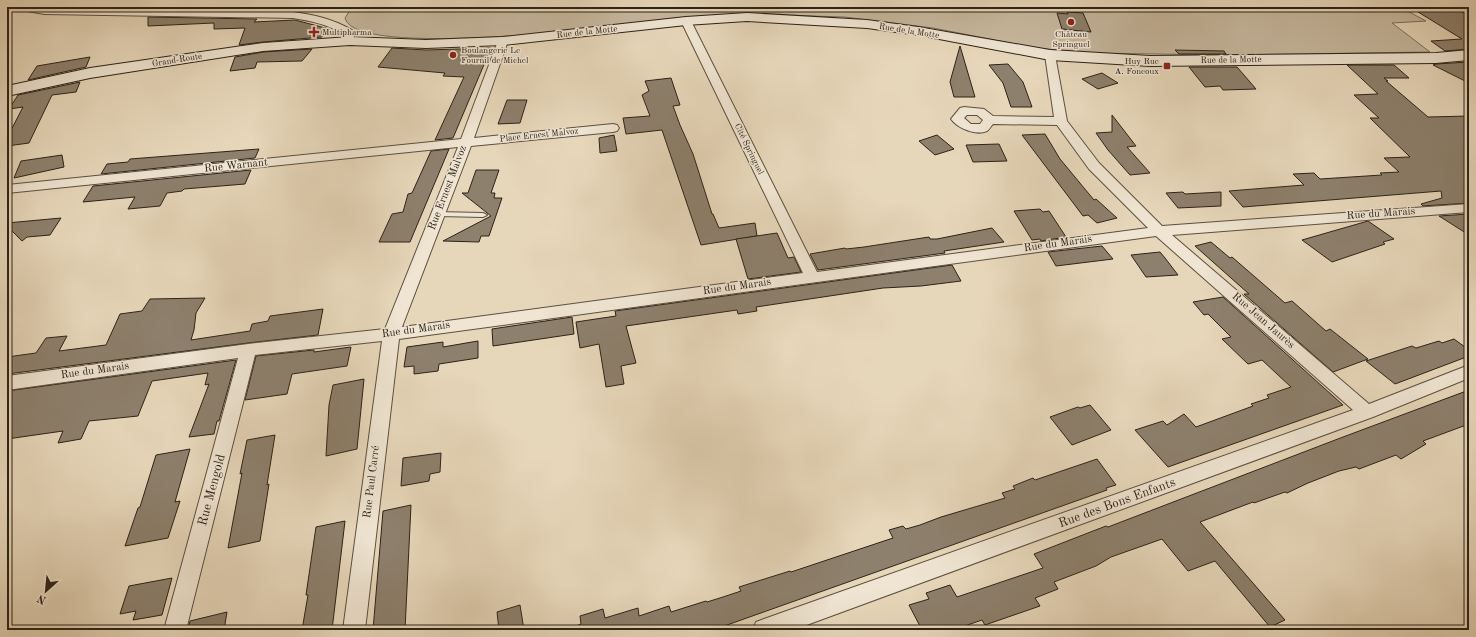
<svg xmlns="http://www.w3.org/2000/svg" width="1476" height="637" font-family="'Old Standard TT',serif">
<rect width="100%" height="100%" fill="#e7d7ba"/>
<filter id="stains"><feTurbulence type="fractalNoise" baseFrequency=".005" numOctaves="4"/><feColorMatrix values="0 0 0 0 .2 0 0 0 0 .09 0 0 0 0 .02 0 0 0 .5 -.17"/></filter>
<radialGradient id="worn" r=".72"><stop offset=".6" stop-color="#630" stop-opacity="0"/><stop offset="1" stop-color="#630" stop-opacity=".3"/></radialGradient>
<path fill="#c7b89f" stroke="#7a6d5c" d="M352,7H1400L1426,21L1392,23L1430,52L1227,55L1088,53L1036,48L933,28L844,17L749,14L720,15C675,19 355,64 345,18Z"/>
<g fill="#8d806d" stroke="#2c2219">
<path d="M148,7H269L266,10Z"/>
<path d="M1410,7H1453L1469,16V49L1445,51L1431,41L1462,39Z"/>
<path d="M1067,12L1083,13L1091,32L1062,29L1057,13L1068,14Z"/>
<path d="M148,17L257,19L254,22L295,20L329,29L322,37L263,42L239,45L245,28L214,29V23L148,26Z"/>
<path d="M960,46L975,97H954L950,82Z"/>
<path d="M392,48L426,50L491,48L453,138L435,140L464,77L443,76L445,73L378,67Z"/>
<path d="M312,49L302,61L257,62L255,68L230,71L235,57L263,52Z"/>
<path d="M1175,50L1224,51L1226,54H1179Z"/>
<path d="M90,57L86,67L28,80L37,66Z"/>
<path d="M1469,62V83L1433,65L1436,64Z"/>
<path d="M1008,64L1023,82L1032,107H1011L1003,83L989,65Z"/>
<path d="M1347,65H1394L1409,78H1384L1388,81H1386L1428,117L1469,116V203L1423,206L1421,204L1442,198L1441,191L1243,207L1229,191L1304,185L1293,174L1314,173L1320,179L1382,175L1380,173L1399,172L1384,158L1410,157L1370,118H1379L1354,95L1378,94Z"/>
<path d="M1189,67H1237L1256,89L1223,90L1220,86L1205,87Z"/>
<path d="M1102,73L1118,83L1098,89L1082,79Z"/>
<path d="M671,78L680,105L673,106L680,125L693,154L712,214H713L719,228L755,223L757,236L701,245L662,130L626,134L623,118L650,116L642,95L649,91L645,81Z"/>
<path d="M80,82L76,92L52,95L29,143L7,146V138L23,107L9,109L18,95Z"/>
<path d="M507,100H527L520,123L498,124Z"/>
<path d="M1112,115L1136,146L1127,147L1150,173L1130,175L1108,150L1096,133L1112,132Z"/>
<path d="M1045,134L1060,159L1094,200L1096,199L1117,218L1097,223L1088,215L1083,216L1022,135Z"/>
<path d="M614,135L617,151L600,153L599,138Z"/>
<path d="M937,135L954,149L935,155L919,141Z"/>
<path d="M999,144L1007,161L973,162L966,145Z"/>
<path d="M259,149L255,158L101,174L107,164L128,162L130,159Z"/>
<path d="M449,149L410,242H379L392,214L403,212L408,194L412,193L431,151Z"/>
<path d="M62,155L64,167L14,178L21,161Z"/>
<path d="M251,170L245,184L184,189L182,191L167,193L160,206L128,209L135,197L83,202L93,186Z"/>
<path d="M476,170H499L491,193H495L494,198H502L489,236H481L479,242L443,241L491,216L462,193H468Z"/>
<path d="M1183,192L1185,194L1221,192V206L1178,208L1166,193Z"/>
<path d="M1040,209L1043,212L1049,211L1066,237L1041,241L1040,239L1032,240L1014,211Z"/>
<path d="M1469,214V235L1439,216Z"/>
<path d="M61,218L50,235L27,237L22,241L7,226V223Z"/>
<path d="M1368,221L1394,239L1383,242L1385,244L1332,262L1302,240Z"/>
<path d="M992,228L1004,242L944,251L945,253L818,270L810,254L845,248L846,249L864,247L929,237L930,239H937Z"/>
<path d="M777,233L788,258L794,257L801,272L748,279L736,239Z"/>
<path d="M1211,242L1230,258L1232,257L1285,303L1292,301L1326,331L1330,329L1368,359L1333,372L1244,294H1249L1195,246Z"/>
<path d="M1102,246L1113,259L1056,266L1048,252Z"/>
<path d="M1160,252L1165,258L1178,275L1146,277L1131,255Z"/>
<path d="M952,265L961,281L921,286L883,288L756,307L757,311L738,314L737,310L626,326L636,363L621,366L624,384L606,387L599,344L580,348L576,322L616,316L615,311Z"/>
<path d="M1223,297L1343,405L1168,467L1135,430L1163,421L1167,425L1184,414L1196,427L1253,406L1251,404L1269,398L1267,395L1291,387L1262,360L1248,364L1222,339L1231,337L1208,314L1204,315L1193,302Z"/>
<path d="M205,298L196,313L194,330L191,340L250,331L252,324L268,321L270,316L323,309L318,335L248,343L7,374V357L36,353L46,338L67,336L59,351L106,345L120,314L142,311L150,299Z"/>
<path d="M572,317L574,334L493,346L492,329Z"/>
<path d="M1454,339L1469,350V356L1395,384L1366,361L1412,346L1416,348L1439,341L1442,343Z"/>
<path d="M478,341V358L439,364L438,371L414,374V366L404,367L407,347L443,342V347Z"/>
<path d="M351,347L347,366L292,374L287,394L245,400L256,356L314,350V352Z"/>
<path d="M236,360L219,421H217L214,434L189,437L209,384L205,385L208,373L152,381L138,416L89,421L81,439L58,443L63,431L7,439V391Z"/>
<path d="M364,379L357,449L326,456L329,405L333,385Z"/>
<path d="M1469,390V424L1423,441L1426,444L1401,459L1396,455L1359,469L1356,467L1339,471L1308,483L1287,493L1285,492L1254,503L1253,502L1200,522L1285,620L1270,627L1215,561L1188,571L1162,539L1111,557L1096,566L1054,582L1058,589L1035,598L1040,606L985,625L982,620L953,630H922L909,605L929,599L926,593L950,585L957,597L1043,568L1034,554L1093,531L1106,526L1108,527L1343,437Z"/>
<path d="M1090,405L1111,430L1072,445L1050,417L1078,407L1080,408Z"/>
<path d="M275,435L267,485L269,484L260,541L228,548L242,473L240,474L247,440Z"/>
<path d="M190,449L175,502L180,501L168,538L125,546L138,508L140,507L156,455Z"/>
<path d="M441,453L440,472L430,474L429,481L401,486L403,458Z"/>
<path d="M1097,459L1116,485L1106,488L1107,490L713,630H577L576,626L581,624L580,616L603,609L605,618L638,608L639,616L669,606L671,612L706,601L707,602L723,597L741,591L739,587L758,581L790,571L791,572L893,538L889,530L903,526L906,529L920,525L941,517L1005,498L1002,493L1015,489L1013,486L1033,478L1035,480Z"/>
<path d="M411,505L405,630H373L383,511Z"/>
<path d="M345,521L332,630H302L308,595H306L316,527Z"/>
<path d="M172,578L162,615L133,620L136,611L120,614L129,586Z"/>
<path d="M520,605L524,630H499L497,612Z"/>
<path d="M227,612L224,630H188L190,621Z"/>
</g>
<g fill="none" stroke-linecap="round" stroke-linejoin="round">
<defs>
<path id="lane" d="M436,212L483,213L487,215L483,217L438,216H436L434,214Z"/>
<g id="street">
<path d="M16,7L293,12C314,15 333,19 352,30L355,41L350,44L346,43L343,34C327,24 311,21 293,18L44,14L17,9Z"/>
<path d="M686,18L691,21L817,272L1148,228L1089,169L1057,125L993,124C991,126 989,130 987,131C976,136 957,128 951,119L960,108L964,107L984,109L993,116L1054,117L1045,55L1050,52L1055,55L1067,121L1099,163L1162,226L1469,204V212L1172,235L1369,404L1469,365V378L1373,417L793,630H753L756,622L764,619L1353,410L1156,236L399,339L365,630H343L382,341L255,355L186,630H164L238,358L7,390V376L248,344L385,329L458,147L7,193V185L461,139L498,41L503,38L508,41L474,138L613,124L617,125L619,128L617,131L613,132L471,146L402,327L803,273L681,21ZM967,115H977L983,120L980,124H971L964,118Z"/>
</g>
<path id="secondary" d="M747,13L867,20L918,27L1050,50L1150,56L1436,53L1469,50V60L1436,63L1150,66L1050,60L918,35L867,28L747,21L686,25L503,45L426,48L350,45L263,51L90,78L7,96V86L90,68L263,43L350,37L426,40L503,37L686,17Z"/>
</defs>
<use href="#lane" stroke="#5b4f41" stroke-width="2"/>
<use href="#street" stroke="#5b4f41" stroke-width="2"/>
<use href="#secondary" stroke="#2c2219" stroke-width="2"/>
<use href="#lane" fill="#efe5d2" fill-rule="evenodd"/>
<use href="#street" fill="#efe5d2" fill-rule="evenodd"/>
<use href="#secondary" fill="#efe5d2" fill-rule="evenodd"/>
</g>
<g fill="#8f2418" stroke="#efe5d2" stroke-width="1.5">
<circle cx="1071" cy="22" r="4"/>
<path d="M312 26h4v4h4v4h-4v4h-4v-4h-4v-4h4z"/>
<circle cx="453" cy="55" r="4"/>
<rect x="1163" y="62" width="8" height="8" rx="2"/>
</g>
<g text-anchor="middle" dominant-baseline="central" stroke-width="3" stroke-linejoin="round" paint-order="stroke">
<g font-size="9" fill="#2c2219" stroke="#efe5d2">
<text transform="translate(909 31) rotate(9)">Rue de la Motte</text>
<text transform="translate(587 32) rotate(-6)">Rue de la Motte</text>
<text transform="translate(177 60) rotate(-9)">Grand-Route</text>
<text transform="translate(1231 60) rotate(-1)">Rue de la Motte</text>
<text transform="translate(539 135) rotate(-6)">Place Ernest Malvoz</text>
<text transform="translate(749 149) rotate(64)">Cité Springuel</text>
</g>
<g font-size="9" fill="#2c2219" stroke="#efe5d2" text-anchor="start">
<text x="322" y="32">Multipharma</text>
<text x="1071" y="34" text-anchor="middle">Château<tspan x="1071" dy="10">Springuel</tspan></text>
<text x="461" y="50">Boulangerie Le<tspan x="461" dy="10">Fournil de Michel</tspan></text>
<text x="1159" y="61" text-anchor="end">Huy Rue<tspan x="1159" dy="10">A. Foncoux</tspan></text>
</g>
<g font-size="11" fill="#2c2219" stroke="#efe5d2">
<text transform="translate(236 166) rotate(-6)">Rue Warnant</text>
<text transform="translate(448 188) rotate(-69)">Rue Ernest Malvoz</text>
<text transform="translate(1381 214) rotate(-4)">Rue du Marais</text>
<text transform="translate(1058 244) rotate(-8)">Rue du Marais</text>
<text transform="translate(737 287) rotate(-8)">Rue du Marais</text>
<text transform="translate(1263 321) rotate(41)">Rue Jean Jaurès</text>
<text transform="translate(416 330) rotate(-8)">Rue du Marais</text>
<text transform="translate(95 371) rotate(-8)">Rue du Marais</text>
<text transform="translate(372 482) rotate(-83)">Rue Paul Carré</text>
</g>
<g font-size="13" fill="#2c2219" stroke="#efe5d2">
<text transform="translate(212 490) rotate(-75)">Rue Mengold</text>
<text transform="translate(1117 503) rotate(-20)">Rue des Bons Enfants</text>
</g>
</g>
<rect width="1476" height="637" fill="none" stroke="#e7d7ba" stroke-width="24"/>
<rect x="8" y="8" width="1460" height="621" fill="none" stroke="#2c2219" stroke-width="2"/>
<rect x="12" y="12" width="1452" height="613" fill="none" stroke="#2c2219"/>
<g transform="translate(46 591) rotate(207)" stroke="#efe5d2" stroke-width="3" paint-order="stroke">
<path d="M0-3L7 15L0 10L-7 15Z" fill="#2c2219"/>
<text y="-6" font-size="11" font-weight="bold" text-anchor="middle" fill="#2c2219">N</text>
</g>
<rect width="100%" height="100%" filter="url(#stains)"/>
<rect width="100%" height="100%" fill="url(#worn)"/>
</svg>
